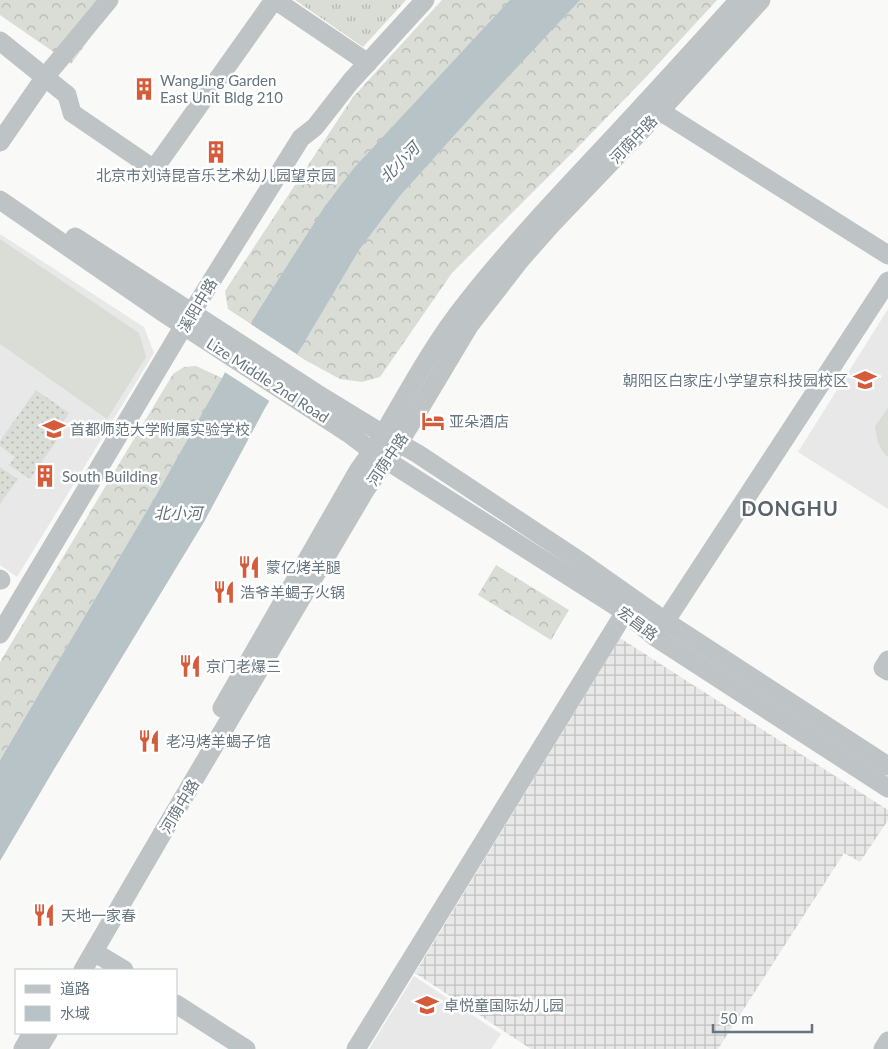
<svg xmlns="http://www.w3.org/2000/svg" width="888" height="1049" font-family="Lato,'Noto Sans SC',sans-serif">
<defs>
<pattern id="industrial-grid" width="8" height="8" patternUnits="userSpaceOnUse" patternTransform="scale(1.25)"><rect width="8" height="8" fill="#e7e8e7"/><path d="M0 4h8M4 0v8" fill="none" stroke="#bfc1c0"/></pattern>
<pattern id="grass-tufts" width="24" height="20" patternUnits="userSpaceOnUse" patternTransform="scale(1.25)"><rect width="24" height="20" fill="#d9ddd6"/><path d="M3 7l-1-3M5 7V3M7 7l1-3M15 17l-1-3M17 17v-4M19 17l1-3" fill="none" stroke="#b4b8b3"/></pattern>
<pattern id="forest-crowns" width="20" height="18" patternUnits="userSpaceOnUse" patternTransform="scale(1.25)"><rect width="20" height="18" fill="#d9ddd6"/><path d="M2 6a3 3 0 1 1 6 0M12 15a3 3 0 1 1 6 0" fill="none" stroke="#b4b8b3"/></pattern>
<pattern id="garden-dots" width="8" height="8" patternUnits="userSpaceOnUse" patternTransform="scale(1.25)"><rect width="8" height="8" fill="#d9ddd6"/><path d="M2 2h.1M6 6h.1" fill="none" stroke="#b4b8b3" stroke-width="1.8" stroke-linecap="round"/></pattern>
</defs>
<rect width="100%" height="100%" fill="#f9f9f7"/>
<g fill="#e7e8e7">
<path d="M0,234L144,327L154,353L17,577L0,565Z"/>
<path d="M888,309V509L798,452Z"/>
<path d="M414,976L501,1034L491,1049H369Z"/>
</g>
<path fill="url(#industrial-grid)" d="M620,638L888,810V820L860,862L844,853L718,1049H531L415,973Z"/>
<path fill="url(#grass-tufts)" d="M295,0H406L363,47Z"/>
<g fill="url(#forest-crowns)">
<path d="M0,0H118L71,64L0,15Z"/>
<path d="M442,0H717L648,75L581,144L452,273L380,377L362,382L340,379L305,360L228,309L225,291L353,97Z"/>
<path d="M196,366L222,378L155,497L0,760V662L173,374L184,367Z"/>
<path d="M496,565L569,610L551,640L478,595Z"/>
</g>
<g fill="url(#garden-dots)">
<path d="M36,390L69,413L58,430L62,433L30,479L9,465L15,457L0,446V441Z"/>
<path d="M0,467L18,479L0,504Z"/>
</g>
<g fill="#d9ddd6">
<path d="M0,239L139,333L146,357L107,419L0,344Z"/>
<path d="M888,408V457C878,449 877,438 875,426Z"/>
</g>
<path fill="#b7c3c6" d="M510,0H580L477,110L398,198L359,250L264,410L204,522L53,771L0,861V760L155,497L222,378L257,313L325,206L354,168Z"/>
<path fill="#f9f9f7" d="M249,323L298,355L271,402L223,371Z"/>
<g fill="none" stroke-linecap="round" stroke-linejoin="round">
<g stroke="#bec3c6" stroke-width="19">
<path d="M275,0L368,63"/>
<path d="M0,41L67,95L72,113L154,169L274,0"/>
<path d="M660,111L888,255"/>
<path d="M0,142L45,77L109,0"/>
<path d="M0,200L161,311L348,433L372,451L625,612L655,637L888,788"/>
<path d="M75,237L316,393L383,434L418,454L584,564L665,621L888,766"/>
<path d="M0,579L1,580"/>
<path d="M659,631L888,281"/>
<path d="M0,634L192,312L301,138L315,127L351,81L425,0"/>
<path d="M888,660L883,668L888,671"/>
<path d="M222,708L358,471C367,458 376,446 384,433C410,388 435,342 467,302C507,251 551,204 595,157C644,105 691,53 739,0"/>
<path d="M94,952L124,970"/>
<path d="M83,970L169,822L366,489L399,443L469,326L521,259L552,224L660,111L761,0"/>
<path d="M176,1004L246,1049"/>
<path d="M23,1049L32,1033"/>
<path d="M38,1049L48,1033"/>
<path d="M356,1049L625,612"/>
<path d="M883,1049L888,1041"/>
</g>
</g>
<defs>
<symbol id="building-bare" viewBox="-9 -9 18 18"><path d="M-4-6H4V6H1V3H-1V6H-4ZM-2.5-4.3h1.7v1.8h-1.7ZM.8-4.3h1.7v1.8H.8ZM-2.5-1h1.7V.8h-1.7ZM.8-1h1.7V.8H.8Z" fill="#d45c3b" stroke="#fff" stroke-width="2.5" paint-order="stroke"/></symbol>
<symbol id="school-bare" viewBox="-9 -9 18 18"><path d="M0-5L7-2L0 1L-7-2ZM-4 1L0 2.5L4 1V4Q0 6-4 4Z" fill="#d45c3b" stroke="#fff" stroke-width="2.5" paint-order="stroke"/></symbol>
<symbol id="hotel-bare" viewBox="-9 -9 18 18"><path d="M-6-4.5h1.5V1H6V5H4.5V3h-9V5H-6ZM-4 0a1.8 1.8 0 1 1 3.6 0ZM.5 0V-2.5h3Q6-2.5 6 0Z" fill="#d45c3b" stroke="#fff" stroke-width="2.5" paint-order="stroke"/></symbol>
<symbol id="restaurant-bare" viewBox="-9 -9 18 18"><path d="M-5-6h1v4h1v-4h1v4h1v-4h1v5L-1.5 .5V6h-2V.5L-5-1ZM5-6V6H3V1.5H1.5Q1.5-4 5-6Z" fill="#d45c3b" stroke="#fff" stroke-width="2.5" paint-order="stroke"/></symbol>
</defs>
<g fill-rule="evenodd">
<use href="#building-bare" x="128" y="73" width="32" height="32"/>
<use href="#building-bare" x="200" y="136" width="32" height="32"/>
<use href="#school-bare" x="849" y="364" width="32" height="32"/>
<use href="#hotel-bare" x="417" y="405" width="32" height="32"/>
<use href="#school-bare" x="38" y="413" width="32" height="32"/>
<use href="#building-bare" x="29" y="460" width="32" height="32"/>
<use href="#restaurant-bare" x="233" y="551" width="32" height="32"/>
<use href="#restaurant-bare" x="208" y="576" width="32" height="32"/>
<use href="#restaurant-bare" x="174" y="650" width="32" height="32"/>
<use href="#restaurant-bare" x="133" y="725" width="32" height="32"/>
<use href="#restaurant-bare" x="28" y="899" width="32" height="32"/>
<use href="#school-bare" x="411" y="989" width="32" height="32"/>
</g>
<g text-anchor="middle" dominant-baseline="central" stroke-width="5" stroke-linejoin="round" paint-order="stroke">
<g font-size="15" fill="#66757f" stroke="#fff" text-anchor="start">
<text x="160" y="80">WangJing Garden<tspan x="160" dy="17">East Unit Bldg 210</tspan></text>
<text x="216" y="175" text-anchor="middle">北京市刘诗昆音乐艺术幼儿园望京园</text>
<text x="848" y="380" text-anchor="end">朝阳区白家庄小学望京科技园校区</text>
<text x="449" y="421">亚朵酒店</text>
<text x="70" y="429">首都师范大学附属实验学校</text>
<text x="62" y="476">South Building</text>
<text x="266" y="567">蒙亿烤羊腿</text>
<text x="240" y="592">浩爷羊蝎子火锅</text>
<text x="206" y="666">京门老爆三</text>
<text x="166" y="741">老冯烤羊蝎子馆</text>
<text x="61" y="915">天地一家春</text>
<text x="444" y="1005">卓悦童国际幼儿园</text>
</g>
<g font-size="15" fill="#66757f" stroke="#fff">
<text transform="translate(633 139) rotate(-46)">河荫中路</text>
<text transform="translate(197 305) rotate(-59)">溪阳中路</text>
<text transform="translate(268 380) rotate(33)">Lize Middle 2nd Road</text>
<text transform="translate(387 459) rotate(-56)">河荫中路</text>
<text transform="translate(638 623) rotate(37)">宏昌路</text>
<text transform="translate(179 806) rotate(-59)">河荫中路</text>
</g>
<g font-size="16" font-style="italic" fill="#617379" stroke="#fff">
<text transform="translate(399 162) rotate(-46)">北小河</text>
<text x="178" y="512">北小河</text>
</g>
<g font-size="20" font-weight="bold" letter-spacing="1" fill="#58636b" stroke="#fff">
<text x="790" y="508">DONGHU</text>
</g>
</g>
<rect x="15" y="969" width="162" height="65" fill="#ffffff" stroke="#c2c8cc"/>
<rect x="25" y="985" width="25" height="8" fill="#bec3c6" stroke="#c2c8cc"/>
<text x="60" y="994" font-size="15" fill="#66757f">道路</text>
<rect x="25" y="1006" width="25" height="15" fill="#b7c3c6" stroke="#c2c8cc"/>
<text x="60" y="1019" font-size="15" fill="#66757f">水域</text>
<path d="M713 1024v8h99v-8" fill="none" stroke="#66757f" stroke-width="2.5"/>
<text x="720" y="1024" font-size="15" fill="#66757f" stroke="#ffffff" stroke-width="4" paint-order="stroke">50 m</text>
</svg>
